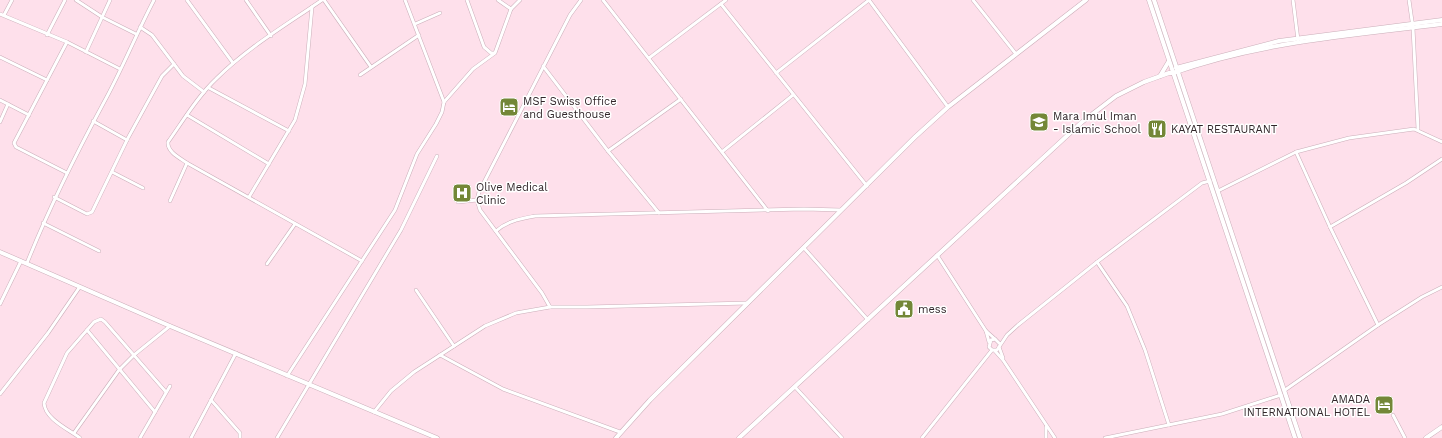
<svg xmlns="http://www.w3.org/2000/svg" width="1442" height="438" font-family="'Work Sans',sans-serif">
<rect width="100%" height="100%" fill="#fee0eb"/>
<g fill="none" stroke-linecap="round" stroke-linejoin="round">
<defs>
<g id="street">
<path d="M76,0L102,17L136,34"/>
<path d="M187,0L233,63"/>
<path d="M246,0L271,36"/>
<path d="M322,0C286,25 247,48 216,79C197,97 183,121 168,142C167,152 180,158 187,163L362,261"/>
<path d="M324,0L371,67"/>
<path d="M405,0L444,102"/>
<path d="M467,0L484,47L491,53H494"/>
<path d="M498,0L511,9"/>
<path d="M603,0L768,211"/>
<path d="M869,0L948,107"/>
<path d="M973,0L1016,54"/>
<path d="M1293,0L1298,40"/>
<path d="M1409,0L1413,28L1418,129"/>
<path d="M721,4L867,186"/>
<path d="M0,14L67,42L120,69"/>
<path d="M4,15L12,0"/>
<path d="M415,24L440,13"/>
<path d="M140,27L152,35L183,76L204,92"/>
<path d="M47,35L65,0"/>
<path d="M86,52L110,0"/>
<path d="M0,57L47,80"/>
<path d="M649,58L726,0"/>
<path d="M543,66L608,151L659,213"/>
<path d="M776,73L869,0"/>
<path d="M360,75L419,35"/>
<path d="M209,88L289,131"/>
<path d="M0,100L29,115"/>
<path d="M187,115L269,164"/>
<path d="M93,121L127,140"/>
<path d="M0,122L8,104"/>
<path d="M608,151L681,99"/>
<path d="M723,151L793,95"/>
<path d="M1296,152L1330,227L1378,325"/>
<path d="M112,172L143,188"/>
<path d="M67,173L16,147L14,143L67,42"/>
<path d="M1218,191L1296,152L1349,138L1414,129L1442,142"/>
<path d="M54,197L87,214L92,212L128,138L162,76L174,64"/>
<path d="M249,197L295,120L305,84L312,7"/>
<path d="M170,201L187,163"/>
<path d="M458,202L477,200"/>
<path d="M43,223L99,251"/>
<path d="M1330,227L1406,183L1442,159"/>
<path d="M496,231C507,221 520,219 535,216L804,209L841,210"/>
<path d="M804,248L868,320"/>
<path d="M937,255L986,331L989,342"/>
<path d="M1097,262L1127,306L1145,350L1169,425"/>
<path d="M27,263C49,208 75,156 103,104C122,70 136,34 154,0"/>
<path d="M267,264L295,224"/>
<path d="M416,290L454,346"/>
<path d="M0,304L21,261"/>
<path d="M550,307L542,293L480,210L477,200L479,192L570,15L581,0"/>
<path d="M87,330L155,412"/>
<path d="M986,331L995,339"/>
<path d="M1000,344L995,339L991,340L989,347L992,350H997L1007,335L1018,325L1097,262L1202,183L1210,181"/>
<path d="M999,347L1003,358"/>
<path d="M995,351L1003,360L1055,438"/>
<path d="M440,355L503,389L620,432"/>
<path d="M287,376L395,210L417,154L436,124L442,112L444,102L473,69L495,53L511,9L520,0"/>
<path d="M795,387L842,438"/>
<path d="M1285,390L1378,325L1422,297L1442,287"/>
<path d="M0,394L48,333L79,288"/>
<path d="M211,400L240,433V438"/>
<path d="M374,412L391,391L414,372L485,326L516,313L550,307H587L748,303"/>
<path d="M1393,415L1405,438"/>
<path d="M74,433L119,370L134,355L170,326"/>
<path d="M80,438C68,429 45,419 44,403L67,353L94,322L101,319L105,322L166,392"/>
<path d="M140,438L170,386"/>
<path d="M191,438L236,353"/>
<path d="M277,438L401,230L437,156"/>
<path d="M922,438L992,350"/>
<path d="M1046,438V427"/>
<path d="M1105,438L1222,414L1281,395"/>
</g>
<g id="secondary">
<path d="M1149,0L1295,438"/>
<path d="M1154,0L1300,438"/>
<path d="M1176,68L1279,41L1442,20"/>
<path d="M1160,76L1169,61"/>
<path d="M0,252L170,326L437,438"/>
<path d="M616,438L650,400L915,137L948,107L1086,0"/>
<path d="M739,438L1082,122L1116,96L1144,82L1169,73H1173C1260,42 1352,35 1442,24"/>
<path d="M1426,438L1442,427"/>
</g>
</defs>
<use href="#street" stroke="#cbaeb9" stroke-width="4"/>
<use href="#secondary" stroke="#cbaeb9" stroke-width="5"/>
<use href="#street" stroke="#fff" stroke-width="3"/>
<use href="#secondary" stroke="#fff" stroke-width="4"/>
</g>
<defs>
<symbol id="hotel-square" viewBox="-11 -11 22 22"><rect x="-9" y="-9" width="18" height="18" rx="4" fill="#738737" stroke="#fff"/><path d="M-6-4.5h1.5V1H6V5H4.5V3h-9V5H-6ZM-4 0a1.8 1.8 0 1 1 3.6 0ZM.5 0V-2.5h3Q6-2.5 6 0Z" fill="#fff"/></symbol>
<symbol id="school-square" viewBox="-11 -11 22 22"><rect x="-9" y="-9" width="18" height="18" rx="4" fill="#738737" stroke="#fff"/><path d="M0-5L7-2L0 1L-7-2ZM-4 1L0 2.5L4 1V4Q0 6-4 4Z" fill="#fff"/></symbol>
<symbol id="restaurant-square" viewBox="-11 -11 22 22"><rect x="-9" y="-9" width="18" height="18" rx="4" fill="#738737" stroke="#fff"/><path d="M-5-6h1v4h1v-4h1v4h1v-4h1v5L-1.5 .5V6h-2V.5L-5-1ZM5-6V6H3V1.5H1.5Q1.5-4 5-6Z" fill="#fff"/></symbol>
<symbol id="hospital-square" viewBox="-11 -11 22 22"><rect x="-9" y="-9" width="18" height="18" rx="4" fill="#738737" stroke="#fff"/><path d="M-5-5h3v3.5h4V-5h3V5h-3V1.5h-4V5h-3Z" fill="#fff"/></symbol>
<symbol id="civic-square" viewBox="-11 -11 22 22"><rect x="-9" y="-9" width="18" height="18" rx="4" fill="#738737" stroke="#fff"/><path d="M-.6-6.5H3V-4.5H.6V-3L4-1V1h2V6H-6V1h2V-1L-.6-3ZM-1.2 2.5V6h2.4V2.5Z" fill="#fff"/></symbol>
</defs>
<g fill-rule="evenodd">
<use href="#hotel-square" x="498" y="96" width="22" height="22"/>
<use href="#school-square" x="1028" y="111" width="22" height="22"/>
<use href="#restaurant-square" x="1146" y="118" width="22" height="22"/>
<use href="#hospital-square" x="451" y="182" width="22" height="22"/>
<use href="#civic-square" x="893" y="298" width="22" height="22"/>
<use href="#hotel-square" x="1373" y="394" width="22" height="22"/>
</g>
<g text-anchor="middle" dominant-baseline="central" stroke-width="3" stroke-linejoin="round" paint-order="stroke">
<g font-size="11" fill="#31262a" stroke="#fff" text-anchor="start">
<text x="523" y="101">MSF Swiss Office<tspan x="523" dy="13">and Guesthouse</tspan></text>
<text x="1053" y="116">Mara Imul Iman<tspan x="1053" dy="13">- Islamic School</tspan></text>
<text x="1171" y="129">KAYAT RESTAURANT</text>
<text x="476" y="187">Olive Medical<tspan x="476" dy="13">Clinic</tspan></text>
<text x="918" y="309">mess</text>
<text x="1370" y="399" text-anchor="end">AMADA<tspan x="1370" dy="13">INTERNATIONAL HOTEL</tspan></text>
</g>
</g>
</svg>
